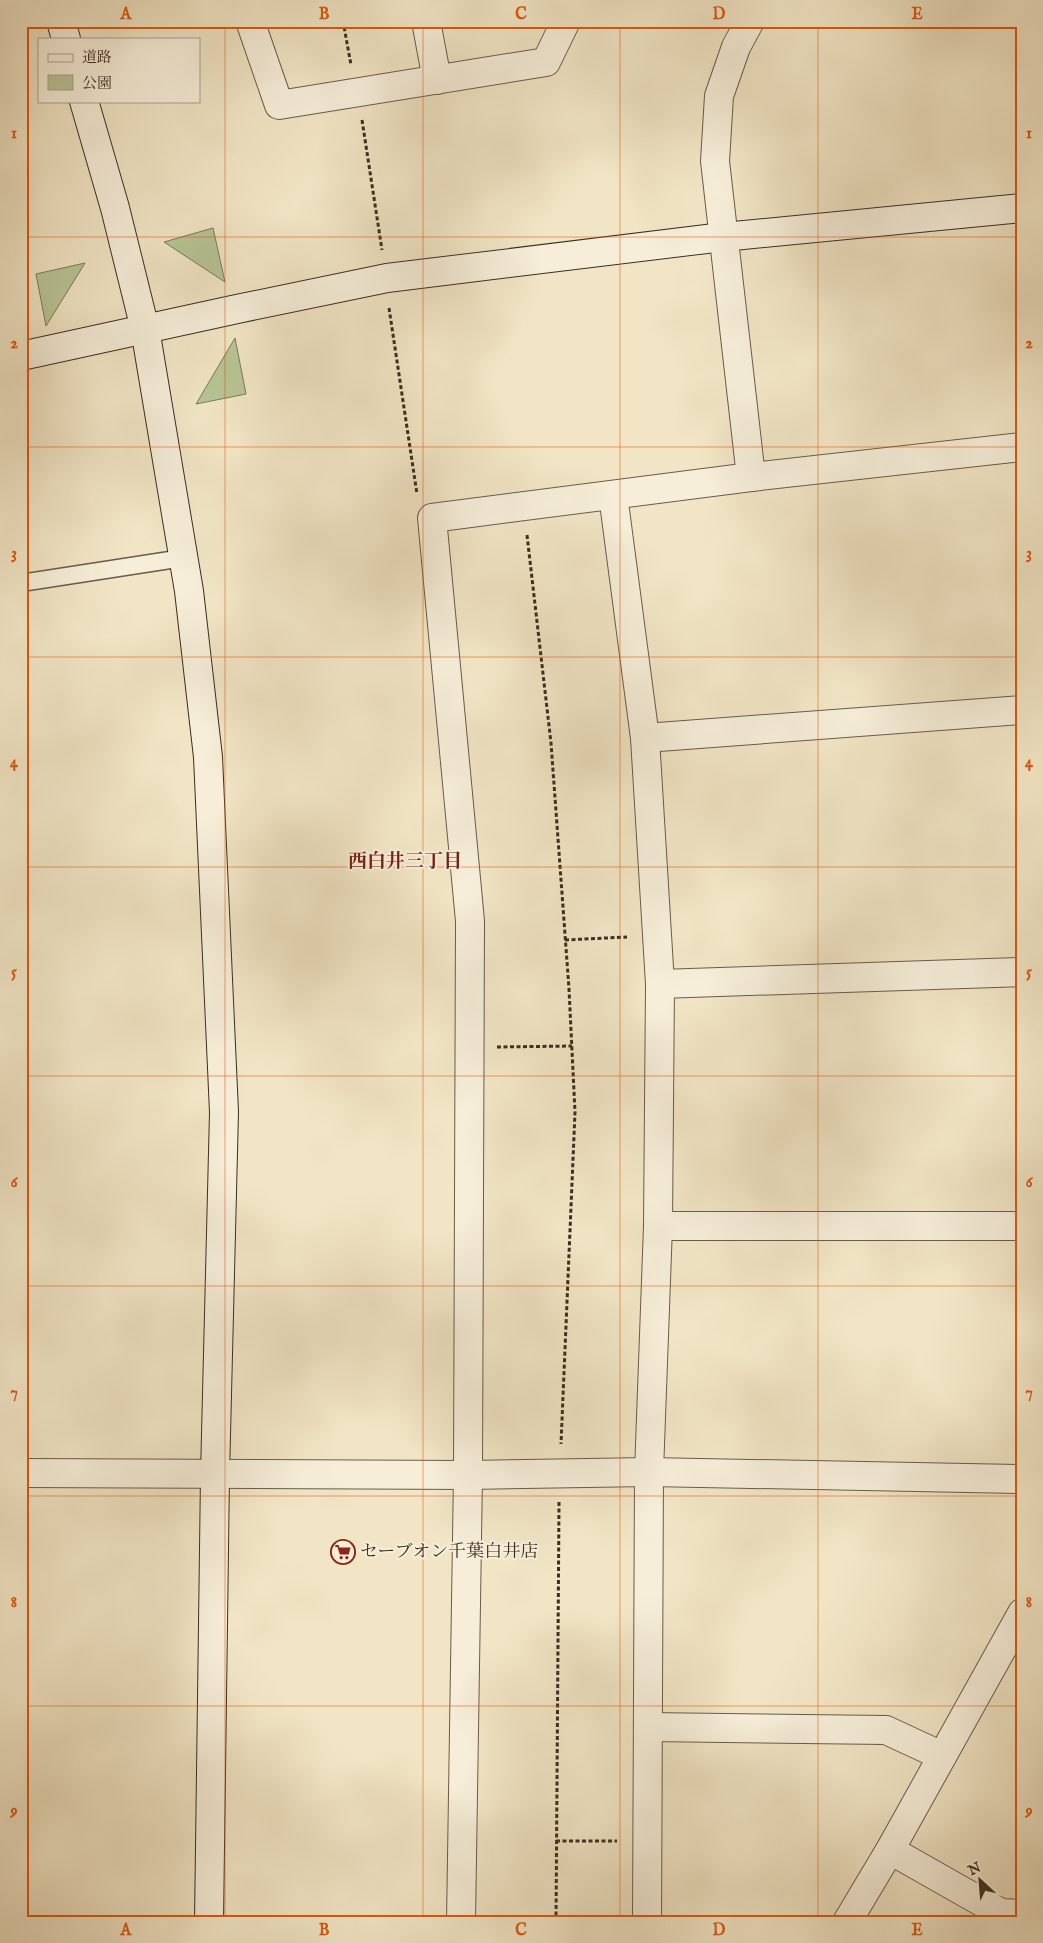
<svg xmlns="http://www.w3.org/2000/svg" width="1043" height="1943" font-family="'IM FELL English','Noto Serif JP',serif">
<rect width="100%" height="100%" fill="#f1e5c5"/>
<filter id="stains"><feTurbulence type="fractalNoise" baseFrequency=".004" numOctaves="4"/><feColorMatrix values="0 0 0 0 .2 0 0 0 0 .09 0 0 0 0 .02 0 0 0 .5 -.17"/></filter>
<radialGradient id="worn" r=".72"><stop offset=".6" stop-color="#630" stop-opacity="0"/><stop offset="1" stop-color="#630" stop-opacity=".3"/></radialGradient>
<g fill="#b8c596" stroke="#7a7a5c">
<path d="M213,228L225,282L164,242Z"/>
<path d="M85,263L46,326L36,274Z"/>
<path d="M235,338L246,394L196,404Z"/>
</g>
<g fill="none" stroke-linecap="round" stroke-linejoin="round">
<defs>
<path id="lane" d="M21,583L183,558"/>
<g id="street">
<path d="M250,21L279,105L546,62L566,21"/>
<path d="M426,21L437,80"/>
<path d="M750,21L736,47L719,96L715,161L751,477"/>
<path d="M613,495L645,738L660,984L658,1226L649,1472L647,1922"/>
<path d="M645,738L1022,710"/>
<path d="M660,984L1022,972"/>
<path d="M658,1226H1022"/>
<path d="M21,1473L468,1475L649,1472L1022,1479"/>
<path d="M648,1727L886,1730L942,1756"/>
<path d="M890,1850L1001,1913L1022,1914"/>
<path d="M461,1922L468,1475L470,921L432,518L751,477L1022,447"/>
<path d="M847,1922L890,1850L1022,1613"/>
</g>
<g id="secondary">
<path d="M61,21L66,39"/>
<path d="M84,101L115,208L145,329L189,591L208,757L224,1112L215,1475L209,1922"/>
<path d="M21,356L237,309L387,278L723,237L1022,208"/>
</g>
</defs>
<use href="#lane" stroke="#695c4a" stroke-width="19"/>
<use href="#street" stroke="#695c4a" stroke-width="30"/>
<use href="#secondary" stroke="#3c2e21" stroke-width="30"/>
<g stroke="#3c2e21" stroke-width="3" stroke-dasharray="4 2.5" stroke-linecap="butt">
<path d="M343,21L351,65"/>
<path d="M362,120L382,250"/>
<path d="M389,308L417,494"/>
<path d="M527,535L551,743L569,989L575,1112L561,1444"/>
<path d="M565,940L627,937"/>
<path d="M497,1047L572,1046"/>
<path d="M556,1841H617"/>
<path d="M556,1922L559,1502"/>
</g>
<use href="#lane" stroke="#f6eed9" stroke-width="16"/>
<use href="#street" stroke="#f6eed9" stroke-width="28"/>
<use href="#secondary" stroke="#f6eed9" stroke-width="28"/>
</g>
<path fill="none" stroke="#df570d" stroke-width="1" stroke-opacity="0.55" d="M225,21V1922M423,21V1922M620,21V1922M818,21V1922M21,237H1022M21,447H1022M21,657H1022M21,867H1022M21,1076H1022M21,1286H1022M21,1496H1022M21,1706H1022"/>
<defs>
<symbol id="supermarket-ring" viewBox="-11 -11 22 22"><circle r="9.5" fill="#f6eed9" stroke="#8f2418" stroke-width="1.5"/><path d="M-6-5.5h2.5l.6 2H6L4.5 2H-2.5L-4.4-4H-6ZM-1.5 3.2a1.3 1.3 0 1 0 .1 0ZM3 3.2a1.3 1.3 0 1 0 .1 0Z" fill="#8f2418"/></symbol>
</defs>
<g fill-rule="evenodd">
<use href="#supermarket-ring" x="329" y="1538" width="28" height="28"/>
</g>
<g text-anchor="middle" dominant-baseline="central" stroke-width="4" stroke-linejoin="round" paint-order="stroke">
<g font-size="18" fill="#3c2e21" stroke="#f6eed9" text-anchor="start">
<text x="360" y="1552">セーブオン千葉白井店</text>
</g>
<g font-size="19" font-weight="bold" fill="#7a1f14" stroke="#f6eed9">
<text x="405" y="862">西白井三丁目</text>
</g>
</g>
<rect width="1043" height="1943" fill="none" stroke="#f1e5c5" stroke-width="55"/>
<rect x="38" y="38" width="162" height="65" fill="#f6eed9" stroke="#aca18f"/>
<rect x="48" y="54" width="25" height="8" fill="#f6eed9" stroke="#aca18f"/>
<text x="82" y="62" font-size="15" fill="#3c2e21">道路</text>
<rect x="48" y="75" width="25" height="15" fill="#b8c596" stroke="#aca18f"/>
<text x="82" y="88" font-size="15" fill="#3c2e21">公園</text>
<g transform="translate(980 1880) rotate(334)" stroke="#f6eed9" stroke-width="4" paint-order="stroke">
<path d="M0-4L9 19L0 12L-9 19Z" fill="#3c2e21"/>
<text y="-8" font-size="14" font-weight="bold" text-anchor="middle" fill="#3c2e21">N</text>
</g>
<rect x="28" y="28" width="988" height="1888" fill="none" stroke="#df570d" stroke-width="2"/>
<g font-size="16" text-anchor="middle" font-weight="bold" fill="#df570d">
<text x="126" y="19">A</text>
<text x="324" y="19">B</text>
<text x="521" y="19">C</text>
<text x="719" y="19">D</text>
<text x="917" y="19">E</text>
<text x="14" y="138">1</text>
<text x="1029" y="138">1</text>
<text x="14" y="348">2</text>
<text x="1029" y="348">2</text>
<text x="14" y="558">3</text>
<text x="1029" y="558">3</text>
<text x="14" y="767">4</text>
<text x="1029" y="767">4</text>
<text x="14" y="977">5</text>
<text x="1029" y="977">5</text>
<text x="14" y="1187">6</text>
<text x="1029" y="1187">6</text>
<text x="14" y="1397">7</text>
<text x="1029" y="1397">7</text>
<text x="14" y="1607">8</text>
<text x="1029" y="1607">8</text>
<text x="14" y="1816">9</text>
<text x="1029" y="1816">9</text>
<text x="126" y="1935">A</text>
<text x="324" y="1935">B</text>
<text x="521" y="1935">C</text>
<text x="719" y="1935">D</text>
<text x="917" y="1935">E</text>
</g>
<rect width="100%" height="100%" filter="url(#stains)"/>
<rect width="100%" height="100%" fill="url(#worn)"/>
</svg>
